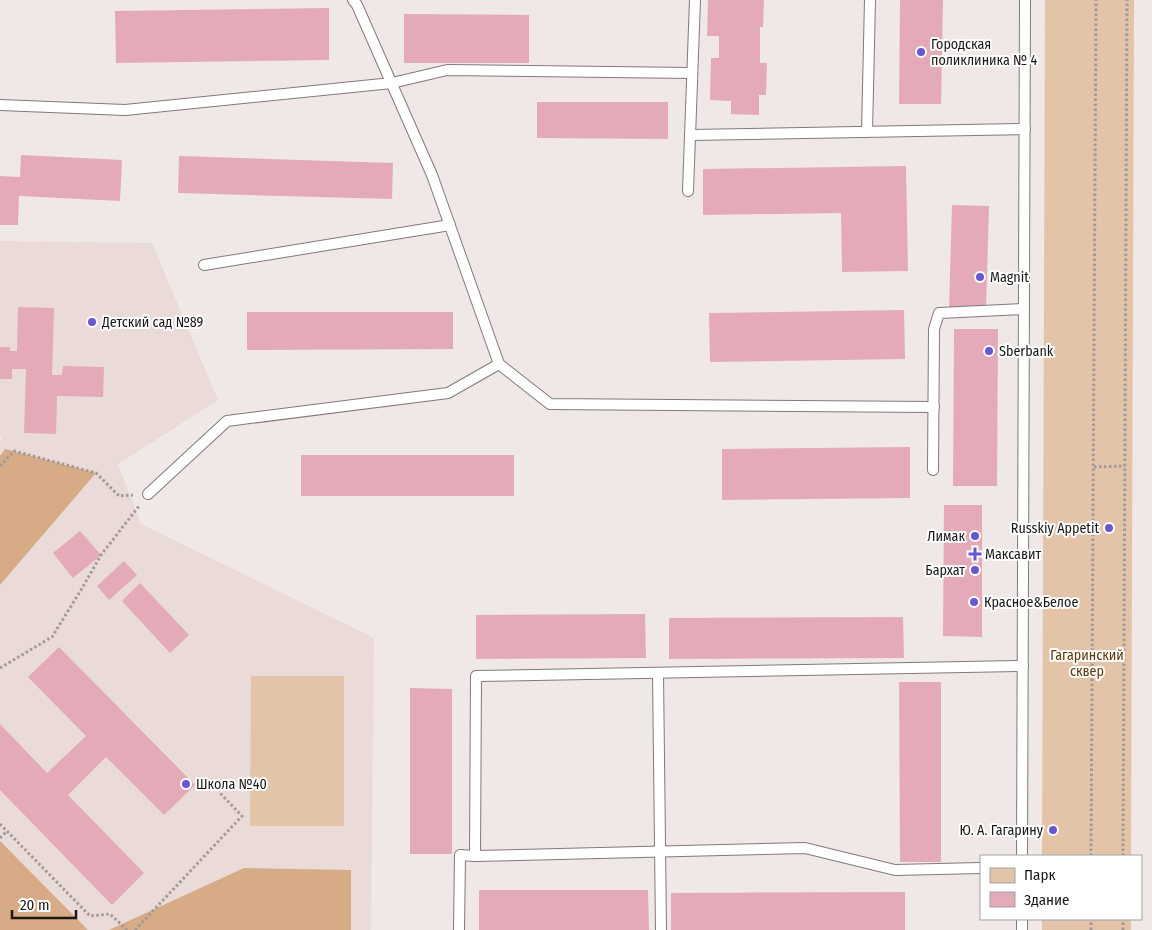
<svg xmlns="http://www.w3.org/2000/svg" width="1152" height="930" font-family="'Fira Sans Condensed',sans-serif">
<rect width="100%" height="100%" fill="#efe8e7"/>
<path fill="#eadad8" d="M0,241L152,243L218,400L118,464L141,524L374,638L371,930H0V441L2,437H0Z"/>
<g fill="#e4c4a8">
<path d="M1045,0H1134L1131,856H1042Z"/>
<path d="M251,676H344V826H250Z"/>
<rect x="1042" y="919" width="89" height="11"/>
</g>
<g fill="#d6ab86">
<path d="M5,449L96,473L0,585V456Z"/>
<path d="M0,841L88,930H0Z"/>
<path d="M244,868L351,870V930H109Z"/>
</g>
<g fill="#e5aab8">
<path d="M708,0H764L763,27H760V63H767L766,95H759V115L731,114V101L710,100L711,58H719V36H707Z"/>
<path d="M900,0H943L941,104H899Z"/>
<path d="M329,8V60L116,63L115,11Z"/>
<path d="M404,14L529,15V63H404Z"/>
<path d="M537,102H668V139L537,138Z"/>
<path d="M21,155L122,160L120,201L19,196L18,225H0V176L20,177Z"/>
<path d="M179,156L393,163L392,199L178,193Z"/>
<path d="M906,166L908,271L842,272L841,213L703,215V169Z"/>
<path d="M952,205L989,206L986,310L949,309Z"/>
<path d="M18,307L54,308L52,375H62L63,366L104,367L103,397L57,396L56,434L24,433L26,369H12V379H0V347H10V351H17Z"/>
<path d="M904,310L905,359L710,362L709,313Z"/>
<path d="M247,312H453V349L247,350Z"/>
<path d="M954,329H998L997,486H953Z"/>
<path d="M910,447V498L722,500V449Z"/>
<rect x="301" y="455" width="213" height="41"/>
<path d="M944,505H982V637L943,636Z"/>
<path d="M80,531L101,555L73,578L53,553Z"/>
<path d="M124,561L137,575L109,600L97,586Z"/>
<path d="M140,583L189,635L170,653L122,601Z"/>
<path d="M645,614L646,658L476,659V615Z"/>
<path d="M903,617L904,658L669,659V618Z"/>
<path d="M59,647L195,785L164,815L106,757L68,795L144,873L112,905L0,790V724L47,773L86,736L28,677Z"/>
<path d="M899,682H941V862H900Z"/>
<path d="M410,688L452,689V854H410Z"/>
<path d="M479,890H648L649,930H479Z"/>
<path d="M905,892V930H671V893Z"/>
</g>
<g fill="none" stroke-linecap="round" stroke-linejoin="round">
<defs>
<g id="service">
<path d="M353,0L357,5L432,175L499,364L550,404L934,407"/>
<path d="M0,105L125,110L392,83L447,70L692,73"/>
<path d="M867,132L870,0"/>
<path d="M690,135L1025,129"/>
<path d="M688,191L695,0"/>
<path d="M204,265L450,225"/>
<path d="M933,470L934,329L939,313L1024,309"/>
<path d="M148,494L227,421L448,393L499,364"/>
<path d="M658,673L661,930"/>
<path d="M1022,856L1025,0"/>
<path d="M981,868L895,870L805,848L475,856L476,676L1023,666"/>
<path d="M459,930L460,855L475,856"/>
<path d="M1022,930V919"/>
</g>
</defs>
<use href="#service" stroke="#817a7a" stroke-width="12"/>
<g stroke="#a09b9a" stroke-width="3" stroke-dasharray="2.5 2.5" stroke-linecap="butt">
<path d="M0,466L14,451L96,473L119,496L133,495"/>
<path d="M1094,467L1125,466"/>
<path d="M0,668L52,637L81,590L101,555L139,506"/>
<path d="M0,824L90,916L110,914L127,930"/>
<path d="M0,838L7,831"/>
<path d="M1091,856L1096,0"/>
<path d="M1123,856L1127,0"/>
<path d="M135,930L242,816L220,793"/>
<path d="M1091,930V919"/>
<path d="M1123,930V919"/>
</g>
<use href="#service" stroke="#fff" stroke-width="10"/>
</g>
<g fill="#6857d1" stroke="#fff" stroke-width="2">
<circle cx="921" cy="52" r="5"/>
<circle cx="980" cy="277" r="5"/>
<circle cx="92" cy="322" r="5"/>
<circle cx="989" cy="351" r="5"/>
<circle cx="1109" cy="528" r="5"/>
<circle cx="975" cy="536" r="5"/>
<path d="M972.5 546.5h5v5h5v5h-5v5h-5v-5h-5v-5h5z"/>
<circle cx="975" cy="570" r="5"/>
<circle cx="974" cy="602" r="5"/>
<circle cx="186" cy="784" r="5"/>
<circle cx="1053" cy="830" r="5"/>
</g>
<g text-anchor="middle" dominant-baseline="central" stroke-width="4" stroke-linejoin="round" paint-order="stroke">
<g font-size="14" fill="#1a1817" stroke="#fff" text-anchor="start">
<text x="931" y="44">Городская<tspan x="931" dy="16">поликлиника № 4</tspan></text>
<text x="990" y="277">Magnit</text>
<text x="102" y="322">Детский сад №89</text>
<text x="999" y="351">Sberbank</text>
<text x="1099" y="528" text-anchor="end">Russkiy Appetit</text>
<text x="965" y="536" text-anchor="end">Лимак</text>
<text x="985" y="554">Максавит</text>
<text x="965" y="570" text-anchor="end">Бархат</text>
<text x="984" y="602">Красное&amp;Белое</text>
<text x="196" y="784">Школа №40</text>
<text x="1043" y="830" text-anchor="end">Ю. А. Гагарину</text>
</g>
<g font-size="14" fill="#5f3608" stroke="#fff">
<text x="1087" y="655">Гагаринский<tspan x="1087" dy="16">сквер</tspan></text>
</g>
</g>
<rect x="980" y="855" width="162" height="65" fill="#ffffff" stroke="#a3a3a2"/>
<rect x="990" y="868" width="25" height="15" fill="#e4c4a8" stroke="#a3a3a2"/>
<text x="1024" y="880" font-size="15" fill="#1a1817">Парк</text>
<rect x="990" y="892" width="25" height="15" fill="#e5aab8" stroke="#a3a3a2"/>
<text x="1024" y="905" font-size="15" fill="#1a1817">Здание</text>
<path d="M12 910v8h64v-8" fill="none" stroke="#1a1817" stroke-width="2.5"/>
<text x="20" y="910" font-size="15" fill="#1a1817" stroke="#ffffff" stroke-width="4" paint-order="stroke">20 m</text>
</svg>
